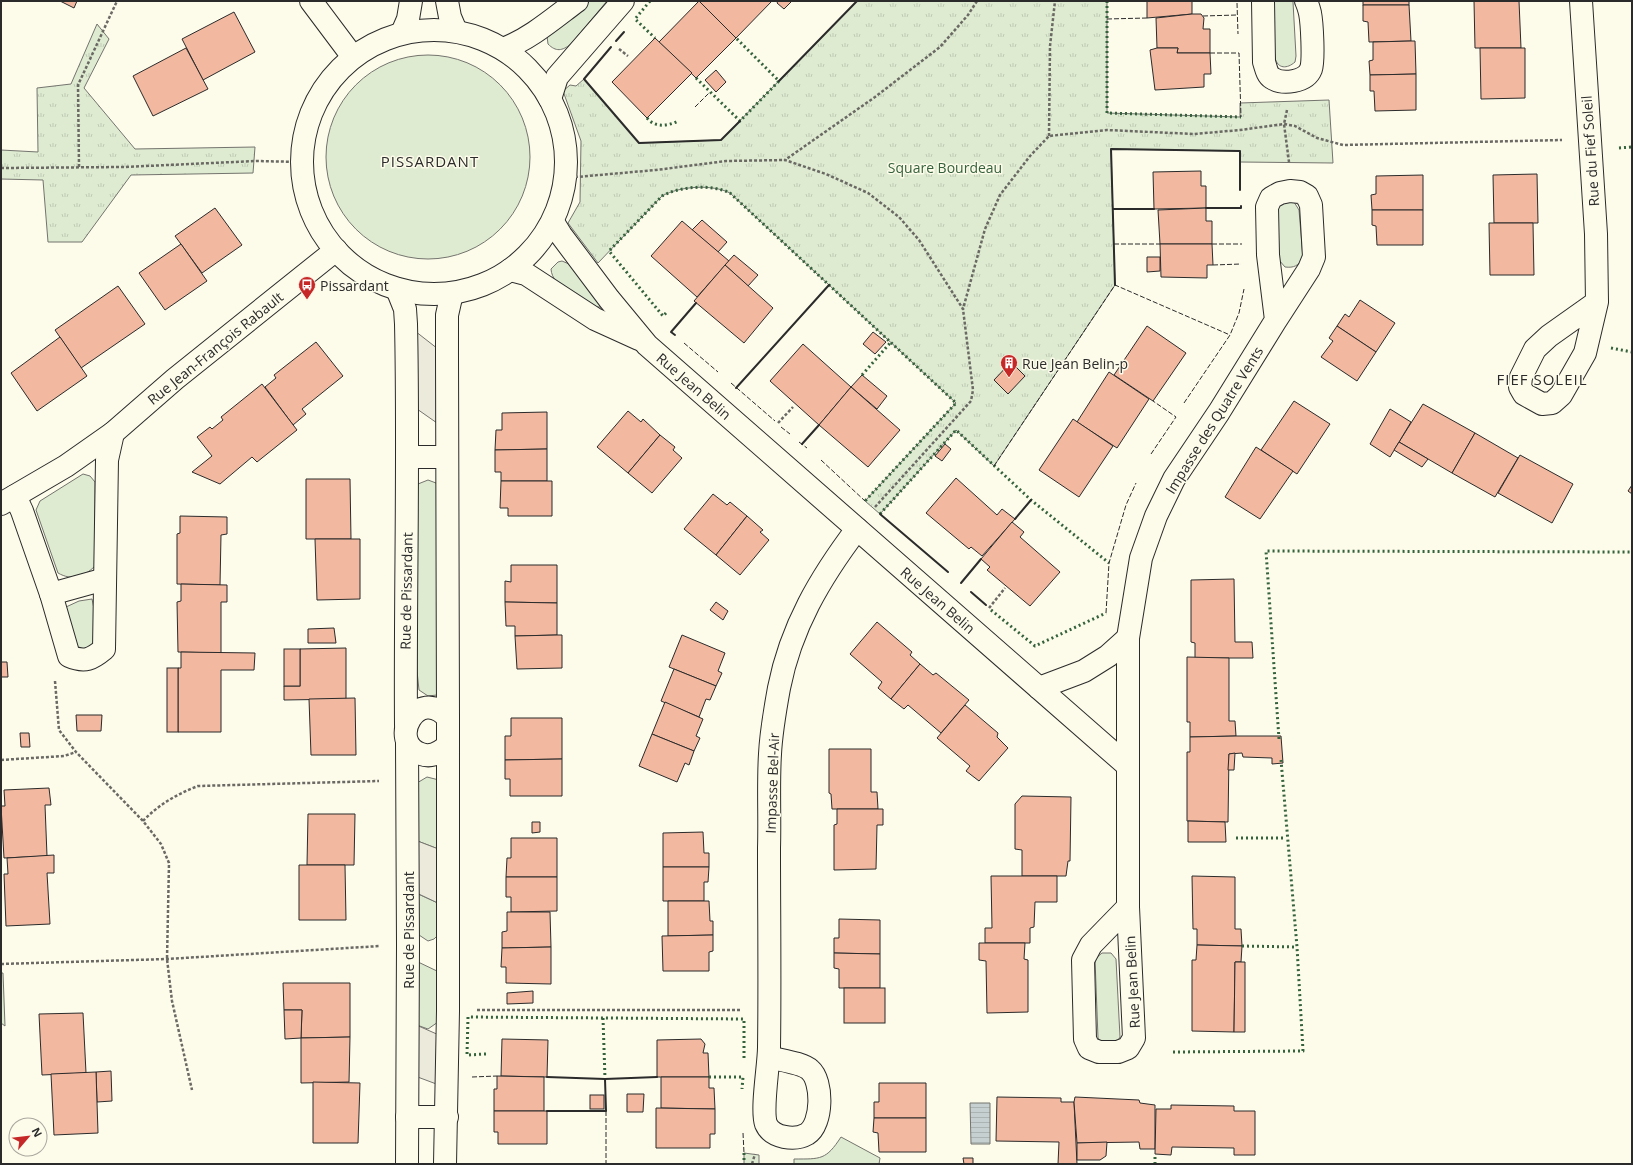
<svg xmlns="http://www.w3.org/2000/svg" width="1633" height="1165" font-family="'Open Sans',sans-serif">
<defs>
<pattern id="park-tufts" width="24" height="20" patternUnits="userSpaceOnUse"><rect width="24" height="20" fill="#deebd1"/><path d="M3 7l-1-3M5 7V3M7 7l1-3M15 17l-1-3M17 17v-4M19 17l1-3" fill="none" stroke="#bfcab4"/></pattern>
<pattern id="water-rules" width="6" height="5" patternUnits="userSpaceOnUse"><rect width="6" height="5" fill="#c7d0d0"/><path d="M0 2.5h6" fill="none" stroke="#abb3b3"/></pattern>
</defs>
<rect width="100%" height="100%" fill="#fdfbea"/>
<g fill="#deebd1" stroke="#74746e">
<path d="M590,1H607L571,44C562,51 556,52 548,44L547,36L552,29Z"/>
<path d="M1270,1H1292L1293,2L1296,56L1295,62C1287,69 1278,69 1275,58Z"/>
<circle cx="428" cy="157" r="102"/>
<path d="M1283,200L1294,202L1299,210L1303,258C1298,266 1294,268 1285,267L1279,260L1277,212L1278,208Z"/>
<path d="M562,261L569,264L601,303V307H597C582,299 552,288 551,269L558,262Z"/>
<path d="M83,474L90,476L95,482V566C84,577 72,581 58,573L36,510L40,501Z"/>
<path d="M428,480L436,483L442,496L437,695L428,696L419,690L417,671L415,500L418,484Z"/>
<path d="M92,599L97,624L95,647L80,654L72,644L66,607L79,601Z"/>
<path d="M427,777L439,780L441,850L415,840L417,783Z"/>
<path d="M416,893L440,904L438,935L434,939L428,941L416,933Z"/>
<path d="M1102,953H1111L1116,959L1120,1037L1117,1042H1101L1098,1038L1095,959Z"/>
<path d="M416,961L439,972L438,1022L428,1029L414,1024Z"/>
<path d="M1,973H3L5,1026L1,1023Z"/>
<path d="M841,1137L880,1158L879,1164H794V1159C821,1159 826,1160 841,1137Z"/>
<path d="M744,1153L759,1155V1164H744Z"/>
</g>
<g fill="url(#park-tufts)" stroke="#74746e">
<path d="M857,1H1107V113L1240,117V103L1329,100L1333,163L1240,162V151L1111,149L1115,285L994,466L956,430L880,514L865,501L956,403L730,193C712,184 680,186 662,196L598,263L568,223L580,202L581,141L563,91L570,85L576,86L584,79L639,143L721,140Z"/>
<path d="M97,24L109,39L84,88L135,149L255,147L253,173L131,175L82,242H48L43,180L1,179V150L38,152L37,88L71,84Z"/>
</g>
<g fill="#eceadb" stroke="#74746e">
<path d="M406,324L447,356V430L417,409Z"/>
<path d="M415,840L441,850L440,904L408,889Z"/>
<path d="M414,1024L448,1039L447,1088L415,1076Z"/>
</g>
<path fill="url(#water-rules)" stroke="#74746e" d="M970,1103H990V1144H971Z"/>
<g fill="#f2b8a0" stroke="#2b2b2b">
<path d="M60,1H77L74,8Z"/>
<path d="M699,1H772L736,38Z"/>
<path d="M699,1L736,38L696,78L659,42Z"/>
<path d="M778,1H792L784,9L777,3Z"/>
<path d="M1147,1H1199H1192V14L1147,18Z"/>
<rect x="1363" y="1" width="46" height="4"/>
<path d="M1474,1H1519L1521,48H1475Z"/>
<path d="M1363,5H1409L1411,41L1369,42L1368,22L1363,21Z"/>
<path d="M234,12L255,52L203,80L182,39Z"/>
<path d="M1192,14H1201L1204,18L1203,29H1210V53H1177L1178,48H1157L1156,18Z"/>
<path d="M655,38L692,73L647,118L612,82Z"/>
<path d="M1411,41H1415L1416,74L1370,75L1369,61L1373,60V42Z"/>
<path d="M186,48L208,89L153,116L133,76Z"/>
<path d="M1157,48H1178L1177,53H1210L1211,74H1204V87L1155,90L1150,50Z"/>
<path d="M1480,48H1525V98L1481,99Z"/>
<path d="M716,70L726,82L716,92L705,80Z"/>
<path d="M1416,74V110L1375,111L1374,91H1370V75Z"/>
<path d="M1201,171V186H1206V208L1154,209L1153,172Z"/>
<path d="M1537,174L1538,223H1494L1493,175Z"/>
<path d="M1423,175V210H1372L1371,195L1376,194V176Z"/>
<path d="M215,208L242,245L202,273L175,236Z"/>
<path d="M1206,208V221H1212V244H1160L1158,210Z"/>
<path d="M1372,210H1423V245H1377L1376,226L1372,225Z"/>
<path d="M702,220L727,242L718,252L692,230Z"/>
<path d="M682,221L729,261L697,297L651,256Z"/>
<path d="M1489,223H1533L1534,275H1490Z"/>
<path d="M181,244L207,281L165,310L139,273Z"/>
<path d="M1160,244H1212L1213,265H1207V278L1161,277Z"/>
<path d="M734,255L758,275L748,286L725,265Z"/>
<path d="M1147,257H1160V271L1147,272Z"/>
<path d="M725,265L773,308L744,343L694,301Z"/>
<path d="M118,286L145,324L81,368L55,330Z"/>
<path d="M1360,300L1395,323L1376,352L1337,326L1345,314L1349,317Z"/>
<path d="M1147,326L1186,353L1153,401L1114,375Z"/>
<path d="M1337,326L1376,352L1357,381L1321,357L1333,341L1329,338Z"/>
<path d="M873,332L886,342L875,354L863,344Z"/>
<path d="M60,337L87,376L37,411L11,373Z"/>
<path d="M316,342L343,376L302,409L306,414L293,425L265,387L276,378L274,375Z"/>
<path d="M803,344L851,387L819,425L770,381Z"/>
<path d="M1011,362L1025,376L1008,394L994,380Z"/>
<path d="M1109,372L1149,399L1117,448L1077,422Z"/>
<path d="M862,375L887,396L877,409L851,387Z"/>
<path d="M262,384L297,430L257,462L252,457L220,484L192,472L212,456L197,437L210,427L212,429L223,420L221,417Z"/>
<path d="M851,387L900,430L868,467L819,425Z"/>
<path d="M1294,401L1330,424L1297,474L1261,450Z"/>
<path d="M1423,404L1475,433L1452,473L1399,442Z"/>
<path d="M1390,409L1411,422L1390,457L1370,444Z"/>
<path d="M628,411L641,422L643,419L660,435L628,473L597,447Z"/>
<path d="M547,412V449L495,450L496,430H502V413Z"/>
<path d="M1073,419L1113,446L1079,497L1039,470Z"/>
<path d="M1475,433L1518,458L1495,497L1452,473Z"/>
<path d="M660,435L675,447L673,450L682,458L652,493L628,473Z"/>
<path d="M1399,442L1428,459L1422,467L1394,450Z"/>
<path d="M945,444L951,449L942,461L935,456Z"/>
<path d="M1256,447L1293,471L1260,519L1225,497Z"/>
<path d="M547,449V481H501V472H495V450Z"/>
<path d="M1520,455L1573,484L1552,523L1498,493Z"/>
<path d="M956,478L997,515L1002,509L1015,519L982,556L971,547L969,549L926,513Z"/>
<path d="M306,479H350L351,539H306Z"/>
<path d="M501,481H552V516H508V508H500Z"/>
<path d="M1632,485V494L1628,491Z"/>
<path d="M713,494L727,505L730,502L747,516L716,555L684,529Z"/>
<path d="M180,516L227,517V534L221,535L220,585L177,584V534L180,533Z"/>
<path d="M747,516L763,530L760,532L769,540L740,575L716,555Z"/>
<path d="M1012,522L1024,532L1020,537L1060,572L1030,606L987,570L990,567L981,559Z"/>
<path d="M315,539H360V599L317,600Z"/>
<path d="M511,565H557V603L505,602V581L511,582Z"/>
<path d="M1234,579L1235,642H1252L1253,658H1195V643L1191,642V580Z"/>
<path d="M181,584L227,585V602H221V653L178,652L177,602L181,601Z"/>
<path d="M505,602L557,603V635L515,636V626H506Z"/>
<path d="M716,602L728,611L723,620L710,610Z"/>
<path d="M877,622L912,652L910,655L920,664L891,699L878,688L882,682L850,654Z"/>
<path d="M334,628L336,643H308V629Z"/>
<path d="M557,635H562V668L517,669L515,636Z"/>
<path d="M682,635L725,653L718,671L722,673L716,686L669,667Z"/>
<path d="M346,648V699L284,700V686H300V649Z"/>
<rect x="284" y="649" width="16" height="37"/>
<path d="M181,652L255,653L254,670H221V732H178V668H181Z"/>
<path d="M1187,657L1229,658V721H1235L1236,736L1190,737V722H1187Z"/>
<path d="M1,662H7L8,677H1Z"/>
<path d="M920,664L933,675L936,673L969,700L941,733L908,705L904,709L891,699Z"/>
<rect x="167" y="668" width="11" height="64"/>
<path d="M674,669L716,686L710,700L706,699L699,717L661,701Z"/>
<path d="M355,698L356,755H311L309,699Z"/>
<path d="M665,702L703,719L696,736L700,738L694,751L652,734Z"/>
<path d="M965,705L998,733L997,737L1008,748L979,781L966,771L970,766L937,738Z"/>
<path d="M76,715H102L101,731H77Z"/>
<path d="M511,718H562V759L505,760V736H511Z"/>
<path d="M20,733H29L30,747H21Z"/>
<path d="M652,734L694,751L689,765L685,763L677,782L639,766Z"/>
<path d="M1236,736H1281L1283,763L1272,764V758L1243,757L1242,753L1229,754L1228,822L1187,821V752H1190V737Z"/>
<path d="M829,749H871V792H877L878,809H832L831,794L829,793Z"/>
<path d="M1235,753L1234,770H1228L1229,754Z"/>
<path d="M562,759V796H510V779H505V760Z"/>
<path d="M49,788L51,805H45L47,856L4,858L1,806H5L4,790Z"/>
<path d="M1022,796L1071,797L1070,861H1068L1066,876H1022V850L1015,849V804Z"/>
<path d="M837,809H883V825H877L876,869L834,870V825L837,824Z"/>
<path d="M308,814H355L354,865H307Z"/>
<path d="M1188,821L1225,822L1226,842H1188Z"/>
<path d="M532,822H540V832L532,833Z"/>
<path d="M703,832L704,853H709V867H663V833Z"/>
<path d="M511,838H557V877H506L507,858H511Z"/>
<path d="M54,855V873H47L50,924L6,926L4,874H8L7,858Z"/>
<path d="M299,865H345L346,920H299Z"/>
<path d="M663,867H709L708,882H704V901H663Z"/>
<path d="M991,876H1057V902H1035L1034,927L1030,928V943H985V928H992Z"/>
<path d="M1192,876L1235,877V929H1241L1242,946L1197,945V929H1193Z"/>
<path d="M506,877H557V911L511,912V897H506Z"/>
<path d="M668,901H709L710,921H713V935L668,936Z"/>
<path d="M507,912H550L551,947L502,948V932L507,931Z"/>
<path d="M839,919L880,920V954L834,953V938H839Z"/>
<path d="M713,935V951L709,952V971H663L662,936Z"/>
<path d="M979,943H1025L1024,959L1028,960V1012L987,1013L986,961L979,960Z"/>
<path d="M1197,945L1242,946L1241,962H1235L1234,1032L1192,1031V960H1196Z"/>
<path d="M551,947V984L506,983V967H501L502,948Z"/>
<path d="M834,953L880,954V988H839V969L834,968Z"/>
<path d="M1235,962H1245V1032H1234Z"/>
<path d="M283,983H350V1037L301,1038L302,1010H284Z"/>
<rect x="844" y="988" width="41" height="35"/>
<path d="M533,991V1003L507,1004V993Z"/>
<path d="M284,1010H302L301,1038L285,1039Z"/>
<path d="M83,1013L86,1073L42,1075L39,1014Z"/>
<path d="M350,1037L349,1082L301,1083V1038Z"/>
<path d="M502,1039L548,1040L547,1077L501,1076Z"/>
<path d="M701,1039L705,1044L703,1053H708L709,1077H657V1040Z"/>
<path d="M111,1071L112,1101L97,1102L96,1072Z"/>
<path d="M96,1072L98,1133L54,1135L51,1074Z"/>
<path d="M497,1076L544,1077V1111H494V1089H497Z"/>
<path d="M661,1077H709V1088H714L715,1109L661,1108Z"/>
<path d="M313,1082L360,1083L358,1143H313Z"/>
<path d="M879,1083H926V1118H874V1102H879Z"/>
<path d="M627,1094H644L643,1112H627Z"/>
<rect x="590" y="1095" width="14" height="14"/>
<path d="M997,1097L1061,1098V1102H1074L1077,1164H1058L1059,1142L996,1141Z"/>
<path d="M1075,1097L1139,1100L1140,1103L1155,1105V1149H1140L1139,1142L1077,1143L1074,1102Z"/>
<path d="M1171,1105L1234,1106V1111H1255V1155H1234V1148L1172,1147L1171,1155L1155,1154L1156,1109H1171Z"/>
<path d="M656,1108L715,1109V1134H710V1148H656Z"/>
<path d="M494,1111H547V1144H498V1132H494Z"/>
<path d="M874,1118H926V1152H879L878,1133L873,1132Z"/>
<path d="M1107,1142L1106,1156L1100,1160H1077V1143Z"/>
<path d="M963,1158H973V1164H964Z"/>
</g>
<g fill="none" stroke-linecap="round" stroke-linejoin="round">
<defs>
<g id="street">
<path d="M311,1L353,57"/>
<path d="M447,1L450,17L456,31"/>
<path d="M1263,1L1264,62C1266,68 1267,75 1272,78C1283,85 1306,82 1311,69C1314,60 1312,23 1310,13C1309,9 1308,5 1306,1"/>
<path d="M1581,1L1596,234L1597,302L1585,353L1561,395L1552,403L1542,404L1524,394L1520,387L1521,377L1535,349L1549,336L1597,302"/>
<circle cx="434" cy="162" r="132"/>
<path d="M402,33L408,19L411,1"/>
<path d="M503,49C530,39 554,18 577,1"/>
<path d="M550,99L557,77L623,1"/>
<path d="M553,222L561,235L609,299L647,345L1128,766V907L1134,1038L1128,1048L1118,1052H1099L1089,1048L1085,1039L1083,960L1091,945L1128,907"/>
<path d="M510,270L526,274L595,319L639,339"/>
<path d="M397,289L405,309L406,324C409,457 405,591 406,725"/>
<path d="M408,457H447"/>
<path d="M15,496L22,511L51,594L69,656C85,663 92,659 104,649L107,460L113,433"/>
<path d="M1,504L66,466L113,433L175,379L336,250"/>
<path d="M51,594L105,579"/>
<path d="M1039,688L1084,671L1108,656L1128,638"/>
<path d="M448,718L447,356V315L452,293"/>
<path d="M1128,766V638L1141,558L1156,516L1174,479L1219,412L1276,320L1268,255L1267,207L1271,198L1280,193L1290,191L1300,192L1307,196L1311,205L1314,257L1309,269L1276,320"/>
<path d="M769,1057C779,1060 803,1063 810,1070C823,1081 823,1124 807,1134C795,1141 772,1138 766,1124C761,1109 769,1065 769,1047C770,980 769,914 769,848C770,817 768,785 770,754C771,733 775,710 779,688C791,627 820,578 857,529"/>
<path d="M407,1117H447"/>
<path d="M407,1164L408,945L407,743"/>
<path d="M445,1164L448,1011V718C418,684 386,742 421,754C432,758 441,752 448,745"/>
</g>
</defs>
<use href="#street" stroke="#2b2b2b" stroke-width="24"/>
<g stroke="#6a6964" stroke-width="2.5" stroke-dasharray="3 2" stroke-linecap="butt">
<path d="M977,1L968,15L940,47L875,97L785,160L826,174L868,193L899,217L919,240L963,309L985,229L1000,195L1030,156L1049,136L1107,130L1194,134L1240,130L1284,124L1295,126L1317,138L1343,145L1562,140"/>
<path d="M619,49L628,56"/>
<path d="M1287,110L1284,124L1289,162"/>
<path d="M1049,136L1050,46L1055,1"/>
<path d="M79,167L78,85L117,1"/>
<path d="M1,168L124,167L256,161L301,162"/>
<path d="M565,178L656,170L726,161L785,160"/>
<path d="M778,423L793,407"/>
<path d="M875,507L971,401L973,390L963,309"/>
<path d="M989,608L1005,588"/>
<path d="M55,681L59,730L76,752L143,821L161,844L169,863L167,959L172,1001L192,1090"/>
<path d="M1,760L64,756L76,752"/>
<path d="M143,821C158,805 177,794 198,786L379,781"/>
<path d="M1,964L167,959L380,946"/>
<path d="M477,1010H742"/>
<path d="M752,1164L755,1154"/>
</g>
<use href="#street" stroke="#fdfbea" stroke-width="22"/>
<g stroke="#34623c" stroke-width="3" stroke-dasharray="2 3" stroke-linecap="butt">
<path d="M650,1L635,19L655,38"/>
<path d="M1107,1V113L1241,117"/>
<path d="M696,78L740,121L779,81L736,38"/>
<path d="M647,118C655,128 668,126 678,121"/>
<path d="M1619,148L1632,147"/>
<path d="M666,313L663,316L609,251L662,196C680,186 712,184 730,193L956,403L865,501"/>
<path d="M1611,348L1632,352"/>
<path d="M862,375L890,343"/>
<path d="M880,514L956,430L1031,500L1109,563"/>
<path d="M991,610L1035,646L1106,613"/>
<path d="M1279,739L1266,551L1632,552"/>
<path d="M1236,838H1286"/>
<path d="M1242,946L1297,947"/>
<path d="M603,1018L605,1079"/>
<path d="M1173,1052L1303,1051L1297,947L1281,760"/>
<path d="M486,1054L467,1055L468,1017L744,1019V1059"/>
<path d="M709,1077H743L742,1089"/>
<path d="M744,1153V1164"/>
<path d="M1155,1164V1154"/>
</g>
<g stroke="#2b2b2b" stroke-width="1" stroke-dasharray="5 2" stroke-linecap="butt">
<path d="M1237,3L1238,34"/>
<path d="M1203,16L1237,15"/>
<path d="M1107,19L1147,18"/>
<path d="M1210,53H1239L1241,117"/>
<path d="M695,107L710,92"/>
<path d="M1114,244H1160"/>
<path d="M1212,244H1242"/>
<path d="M1213,265L1241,264"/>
<path d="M684,343L718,372"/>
<path d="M731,383L775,421"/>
<path d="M1184,403L1230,335L1239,313L1244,289"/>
<path d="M781,427L790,434"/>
<path d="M799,442L807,448"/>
<path d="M1151,454L1176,417L1153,401"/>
<path d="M821,460L865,501"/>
<path d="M994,466L1115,285L1230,335"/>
<path d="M1106,613L1109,563L1126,505L1136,483"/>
<path d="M472,1077L497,1076"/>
<path d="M606,1111V1164"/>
<path d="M743,1133L744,1153"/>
</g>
<g stroke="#2b2b2b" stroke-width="2">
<path d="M616,41L624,32"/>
<path d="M611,47L584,79L639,143L721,140L740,121"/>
<path d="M779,81L857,1"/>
<path d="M1206,208H1241V206"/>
<path d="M1113,209H1154"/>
<path d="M1115,285L1111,149L1240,151V190"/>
<path d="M675,335L671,332L696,303"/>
<path d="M736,388L829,285"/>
<path d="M802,444L819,425"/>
<path d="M880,514L948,572"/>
<path d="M1015,519L1031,500"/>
<path d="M961,583L981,559"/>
<path d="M971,592L986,605"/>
<path d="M547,1077L605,1079"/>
<path d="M547,1111H606L605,1079L657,1077"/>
</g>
</g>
<defs>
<symbol id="bus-pin" viewBox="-11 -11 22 30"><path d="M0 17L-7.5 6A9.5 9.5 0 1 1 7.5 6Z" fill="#c62828" stroke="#fdfbea"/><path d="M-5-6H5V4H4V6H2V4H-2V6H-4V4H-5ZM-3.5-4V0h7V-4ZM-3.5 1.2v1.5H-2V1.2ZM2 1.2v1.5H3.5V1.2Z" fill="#fff"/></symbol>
<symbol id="building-pin" viewBox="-11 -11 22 30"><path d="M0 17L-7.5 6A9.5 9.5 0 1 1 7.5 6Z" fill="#c62828" stroke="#fdfbea"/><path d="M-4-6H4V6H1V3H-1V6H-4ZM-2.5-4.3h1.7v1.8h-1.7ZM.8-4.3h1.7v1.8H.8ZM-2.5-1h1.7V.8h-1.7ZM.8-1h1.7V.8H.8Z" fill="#fff"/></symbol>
</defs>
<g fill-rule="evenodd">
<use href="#bus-pin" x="297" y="275" width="20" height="27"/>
<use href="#building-pin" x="999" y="353" width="20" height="27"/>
</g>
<g text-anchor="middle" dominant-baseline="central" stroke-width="3" stroke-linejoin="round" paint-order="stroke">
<g font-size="14" fill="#2b2b2b" stroke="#fdfbea">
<text transform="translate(1590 151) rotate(-94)">Rue du Fief Soleil</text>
<text transform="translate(215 348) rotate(-39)">Rue Jean-François Rabault</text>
<text transform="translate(694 386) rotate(41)">Rue Jean Belin</text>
<text transform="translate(1214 420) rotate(-58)">Impasse des Quatre Vents</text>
<text transform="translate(406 591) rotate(-89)">Rue de Pissardant</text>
<text transform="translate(938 600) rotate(41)">Rue Jean Belin</text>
<text transform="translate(772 783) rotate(-88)">Impasse Bel-Air</text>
<text transform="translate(408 930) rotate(-90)">Rue de Pissardant</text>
<text transform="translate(1132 982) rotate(-93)">Rue Jean Belin</text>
</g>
<g font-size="14" fill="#34623c" stroke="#fdfbea">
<text x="945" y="167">Square Bourdeau</text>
</g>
<g font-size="14" fill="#2b2b2b" stroke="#fdfbea" text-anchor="start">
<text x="320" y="285">Pissardant</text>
<text x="1022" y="363">Rue Jean Belin-p</text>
</g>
<g font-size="15" letter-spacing="1" fill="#2b2b2b" stroke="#fdfbea">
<text x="430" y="161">PISSARDANT</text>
<text x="1542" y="379">FIEF SOLEIL</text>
</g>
</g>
<rect width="1633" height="1165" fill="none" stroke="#2b2b2b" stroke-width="4"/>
<g transform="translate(28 1137) rotate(62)"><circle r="19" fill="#fdfbea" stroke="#a9a89e"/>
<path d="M0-3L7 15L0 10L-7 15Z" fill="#c62828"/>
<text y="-6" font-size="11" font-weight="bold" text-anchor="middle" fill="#2b2b2b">N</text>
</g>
</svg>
